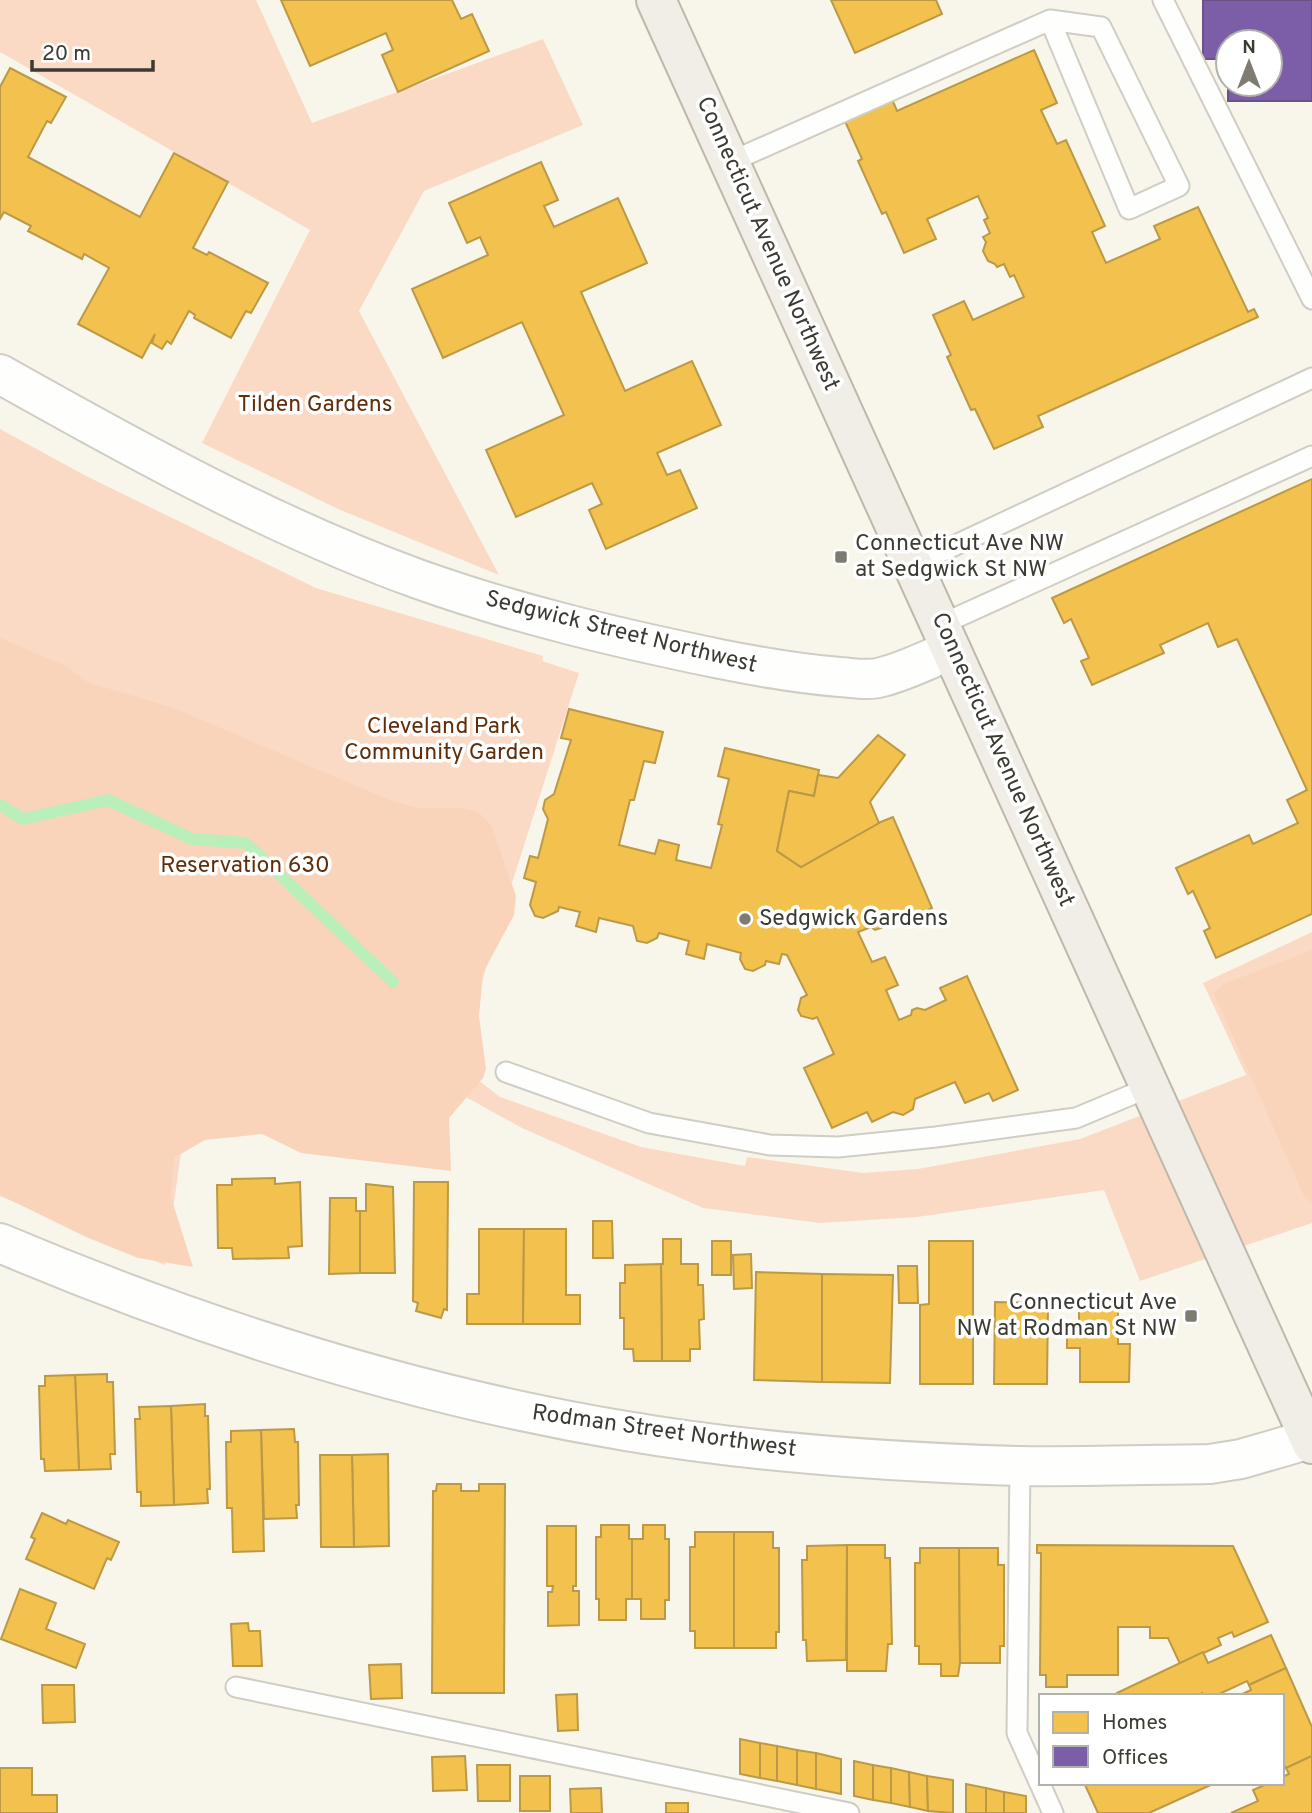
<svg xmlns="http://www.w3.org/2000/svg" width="1312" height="1813" font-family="Overpass,sans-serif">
<rect width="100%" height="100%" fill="#f8f6ea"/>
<g fill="#fadac5">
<path d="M0,0H256L312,123L543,39L583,125L424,191L359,311L499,575L338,509L202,443L310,230L0,52Z"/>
<path d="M0,429L86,476L316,588L543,656L542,661L579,673L512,883L499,878L505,903L474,1009L478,1080L500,1097L641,1147L745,1166L747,1157L863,1173L918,1169L1080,1139L1246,1075L1203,983L1312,932V1223L1140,1281L1104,1190L917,1217L820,1223L703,1208L522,1128L444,1085L184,1132L165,1265L0,1196Z"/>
</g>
<g fill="#fad4ba">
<path d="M0,638L64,665L87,682L174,708L392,801L418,808H462L479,812L492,827L516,896L514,915L483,973L479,1016L486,1069L483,1078L449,1118L451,1171L301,1153L262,1134L205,1140L174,1158L171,1197L193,1267L138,1258L86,1237L0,1195Z"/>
<path d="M1312,950V1203L1304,1196L1214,994L1221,985Z"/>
</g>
<g fill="#f2c14e" stroke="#bb9946" stroke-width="2">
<path d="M281,0H452L461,19L472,14L489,51L398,92L382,55L393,50L386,33L310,66Z"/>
<path d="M831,0H936L942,14L855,53Z"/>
<path d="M1034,50L1057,103L1041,110L1057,144L1066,140L1105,226L1092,232L1106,263L1160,239L1154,226L1198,207L1248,312L1254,309L1258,317L1038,416L1043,427L994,449L975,409L971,410L947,357L951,355L933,315L964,301L973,320L1024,297L1014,275L1010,277L1004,264L997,267L995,264L988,261L983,251L986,242L983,237L990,233L984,220L988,218L978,196L927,219L936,239L904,253L886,212L882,214L858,161L862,159L844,119L892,99L897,111Z"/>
<path d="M10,68L66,97L51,123L47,121L28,157L140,217L174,153L228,182L193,248L207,255L209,252L268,283L251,313L246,311L231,338L194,318L195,315L189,311L171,344L167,341L162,349L152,343L155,334L142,358L78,324L109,268L84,254L82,259L28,231L31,226L4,212L0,219V87Z"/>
<path d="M541,162L558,200L544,206L554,227L618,198L647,263L581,292L625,391L692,361L721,425L657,453L667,475L680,470L697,508L606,549L589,510L602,504L592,483L516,517L486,450L564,415L522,322L443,358L412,289L488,255L480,237L467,243L449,203Z"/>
<path d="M1312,479V914L1216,958L1204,931L1210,928L1193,891L1188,894L1176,868L1249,835L1253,844L1298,823L1287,800L1307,790L1237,639L1218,647L1208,623L1160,645L1164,653L1092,685L1081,661L1089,658L1071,619L1064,623L1052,598Z"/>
<path d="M569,709L663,732L655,763L644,761L634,800H630L619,845L655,854L659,840L679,845L676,860L711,868L722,825L718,824L729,779L718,776L725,748L819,770L814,796L789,791L777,851L801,867L873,825L893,817L932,908L912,919L907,909L885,920L884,927L875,930L871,927L858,932L872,962L885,957L898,985L886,990L899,1020L911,1015L912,1010L917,1008L925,1010L946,1000L940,988L967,976L1018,1090L993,1101L989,1093L965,1103L955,1082L915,1099L913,1109L903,1115L893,1112L872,1122L867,1112L832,1128L804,1068L834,1054L817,1017L813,1019L801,1016L798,1010L801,998L807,995L787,955L782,954L779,964L766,961L765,965L753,971L745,969L740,959L741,953L707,944L704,959L686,954L689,941L659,933L657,938L647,943L637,941L633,926L599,918L596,932L576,926L580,912L559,907L558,911L543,918L535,916L530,905L536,882L524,878L530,856L538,858L548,819L543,809L545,800L554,794L571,740L561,738Z"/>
<path d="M878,735L905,755L870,802L879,823L801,867L777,851L789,791L814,796L818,775L838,778Z"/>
<path d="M275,1178V1184L300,1182L302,1246L288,1247L289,1258L233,1259L232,1248H218L217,1185H232V1179Z"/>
<path d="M414,1182H448L447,1310L444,1309L441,1318L416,1311L418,1303L413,1301Z"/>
<path d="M366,1184L393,1187L395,1273H360V1211H366Z"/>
<path d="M330,1198H356V1211H360V1273L329,1274Z"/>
<path d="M593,1221H612L613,1258H593Z"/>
<path d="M479,1229H524L523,1324H467V1294H479Z"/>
<path d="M524,1229H566V1295H580V1324H523Z"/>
<path d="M663,1239H681V1264H698V1285H703L704,1319L699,1320L700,1349H690V1361H662L661,1264H663Z"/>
<rect x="712" y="1241" width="19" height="34"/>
<path d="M929,1241H973V1384H920V1305L929,1304Z"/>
<path d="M751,1254L752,1288L734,1289L733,1255Z"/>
<path d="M661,1264L662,1361H634L633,1349H624V1318H620V1283H625V1265Z"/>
<path d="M898,1266H917L918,1303H899Z"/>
<path d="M756,1272L822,1274V1382L754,1380Z"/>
<path d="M822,1274L893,1275L890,1383L822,1382Z"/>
<path d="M995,1302L1048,1303L1047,1384H994Z"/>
<path d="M1079,1306H1118V1344H1130L1129,1382H1080V1348H1067V1330H1079Z"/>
<path d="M107,1374V1382H113L115,1454H110L111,1469L79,1470L75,1375Z"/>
<path d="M75,1375L79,1470L45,1471L44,1459H41L39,1386H45V1376Z"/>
<path d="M205,1404V1416H208L210,1489H207L208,1503L174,1505L171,1406Z"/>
<path d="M171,1406L174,1505L141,1506V1492H137L135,1419H140L139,1407Z"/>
<path d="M294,1429L295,1442H298L299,1505H296L297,1518L264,1519L261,1430Z"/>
<path d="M261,1430L264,1551L233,1552L232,1508H227L226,1442H231V1431Z"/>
<path d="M388,1454L389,1546L354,1547L352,1455Z"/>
<path d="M320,1455H352L354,1547H321Z"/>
<path d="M437,1484H461V1491H479V1484H505L504,1693H432L433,1491H436Z"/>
<path d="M42,1513L66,1524L68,1520L119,1542L111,1560L107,1558L94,1589L26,1559L35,1539L31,1537Z"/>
<path d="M601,1525H629V1539H632V1599H626V1620H599V1599H596V1537H601Z"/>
<path d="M643,1525H665V1539H669V1600H665V1619H641V1599H632V1539H643Z"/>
<path d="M547,1526H576V1586H573V1591H579V1625L548,1626V1592H552L553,1586H547Z"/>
<path d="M695,1532H734V1648H695V1631H690V1547H695Z"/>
<path d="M734,1532H773V1548H779V1632H776V1648H734Z"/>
<path d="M847,1545H885V1558H890L892,1644H888L886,1671H847Z"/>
<path d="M847,1545L846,1660L807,1661L806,1640H803L802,1560H807V1546Z"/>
<path d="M1037,1545L1233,1546L1268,1622L1234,1637L1232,1632L1218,1638L1221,1645L1180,1664L1168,1638H1150V1627H1118V1675H1067V1687H1046V1675H1040L1041,1553H1037Z"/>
<path d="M920,1548H959L960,1663L958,1676H941V1664H919V1646H915V1563H920Z"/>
<path d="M959,1548H998V1565H1004V1646H1000V1663H960Z"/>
<path d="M20,1589L56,1603L46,1629L85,1644L76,1668L1,1639Z"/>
<path d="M248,1623L249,1631H260L262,1666H233L231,1624Z"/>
<path d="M1271,1635L1286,1668L1249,1685L1247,1681L1215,1696H1203L1202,1693L1197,1696H1119L1117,1693L1203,1652L1208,1663Z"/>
<path d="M401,1664L402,1698L371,1699L369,1665Z"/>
<path d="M1286,1668L1312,1727V1756L1286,1768L1282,1763V1696H1238L1251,1690L1249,1685Z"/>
<path d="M42,1685H74L75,1722L43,1723Z"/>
<path d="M577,1694L578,1730L558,1731L556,1695Z"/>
<path d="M740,1739L760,1743V1778L740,1774Z"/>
<path d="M760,1743L777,1746V1781L760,1778Z"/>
<path d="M777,1746L797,1750V1785L777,1781Z"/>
<path d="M797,1750L816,1753V1789L797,1785Z"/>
<path d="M816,1753L841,1759V1794L816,1789Z"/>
<path d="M465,1756L467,1790L433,1791L432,1757Z"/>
<path d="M1312,1756V1813H1231L1258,1801L1253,1790L1269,1783H1282V1777L1289,1774L1286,1768Z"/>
<path d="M854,1761L873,1765V1800L854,1796Z"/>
<path d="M477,1765H510V1801H478Z"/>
<path d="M873,1765L891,1768V1803L873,1800Z"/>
<path d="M0,1768H32V1795H57V1813H0Z"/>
<path d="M891,1768L909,1772L910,1807L891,1803Z"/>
<path d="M909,1772L927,1776L928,1811L910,1807Z"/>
<rect x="520" y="1776" width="30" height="35"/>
<path d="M927,1776L953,1780V1813L928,1811Z"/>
<path d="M1089,1783H1215L1149,1813H1098L1085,1785Z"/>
<path d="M966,1784L986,1788V1813H966Z"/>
<path d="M601,1788L602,1813H571L570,1789Z"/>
<path d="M986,1788L1004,1792V1813H986Z"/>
<path d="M1004,1792L1026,1796V1813H1004Z"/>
<rect x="666" y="1803" width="22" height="10"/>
</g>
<path fill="#7b5ea7" stroke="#685484" stroke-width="2" fill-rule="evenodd" d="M1203,0H1312V101H1228V59H1203ZM1228,42H1270V84H1228Z"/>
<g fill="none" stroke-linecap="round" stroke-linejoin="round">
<path stroke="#baeebb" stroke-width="12" d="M0,805L23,819L108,800L192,839L246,843L393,982"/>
<defs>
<g id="service">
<path d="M1163,0L1312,299"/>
<path d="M730,162L1050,20L1129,209L1179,186L1101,27L1050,20"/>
<path d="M913,565L1312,378"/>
<path d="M940,625L1312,456"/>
<path d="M506,1072L649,1123L770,1145L838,1147L936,1137L1076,1118L1150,1087"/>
<path d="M1020,1466L1017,1733L1053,1813"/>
<path d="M236,1687L849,1813"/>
</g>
<g id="minor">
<path d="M0,374C135,450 272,526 418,579C516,614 618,638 720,659C760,667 800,674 840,677C854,678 869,681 882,677C906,671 929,659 951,650"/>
<path d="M0,1243C201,1328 410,1395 626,1431C755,1453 887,1462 1017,1466C1081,1467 1146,1465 1210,1464L1241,1459L1310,1439"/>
</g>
<path id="primary" d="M656,0L1312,1444"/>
</defs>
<use href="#service" stroke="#cfcdc4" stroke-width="23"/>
<use href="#minor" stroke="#cfcdc4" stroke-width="42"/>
<use href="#primary" stroke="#bfb8aa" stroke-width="42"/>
<use href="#service" stroke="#fefefc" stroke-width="19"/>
<use href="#minor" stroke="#fefefc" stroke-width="38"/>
<use href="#primary" stroke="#f1eee7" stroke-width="38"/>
</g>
<g fill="#7e7c72" stroke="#fff" stroke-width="2.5">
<rect x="834" y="550" width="14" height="14" rx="3.5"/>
<circle cx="745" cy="919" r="7"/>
<rect x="1184" y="1309" width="14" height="14" rx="3.5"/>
</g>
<g text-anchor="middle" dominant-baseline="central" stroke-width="7" stroke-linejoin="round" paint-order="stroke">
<g font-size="23" fill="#3c3b32" stroke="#fff">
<text transform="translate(767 244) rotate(66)">Connecticut Avenue Northwest</text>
<text transform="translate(621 633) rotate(14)">Sedgwick Street Northwest</text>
<text transform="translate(1002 760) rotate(66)">Connecticut Avenue Northwest</text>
<text transform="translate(664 1432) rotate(8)">Rodman Street Northwest</text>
</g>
<g font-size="23" fill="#622e09" stroke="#fff">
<text x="315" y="405">Tilden Gardens</text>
<text x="444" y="727">Cleveland Park<tspan x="444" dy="26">Community Garden</tspan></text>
<text x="245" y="866">Reservation 630</text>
</g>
<g font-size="23" fill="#3c3b32" stroke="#fff" text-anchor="start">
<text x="855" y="544">Connecticut Ave NW<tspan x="855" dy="26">at Sedgwick St NW</tspan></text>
<text x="759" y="919">Sedgwick Gardens</text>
<text x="1177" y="1303" text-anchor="end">Connecticut Ave<tspan x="1177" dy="26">NW at Rodman St NW</tspan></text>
</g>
</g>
<rect x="1039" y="1694" width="245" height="91" fill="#ffffff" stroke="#b1b1ad" stroke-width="2"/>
<rect x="1053" y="1712" width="35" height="21" fill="#f2c14e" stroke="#b1b1ad" stroke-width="2"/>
<text x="1102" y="1729" font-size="21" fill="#3c3b32">Homes</text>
<rect x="1053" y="1746" width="35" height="21" fill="#7b5ea7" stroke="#b1b1ad" stroke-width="2"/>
<text x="1102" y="1764" font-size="21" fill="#3c3b32">Offices</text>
<g transform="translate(1249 63)"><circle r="33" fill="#ffffff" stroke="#b1b1ad" stroke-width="2"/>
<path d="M0-5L12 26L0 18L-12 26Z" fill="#7e7c72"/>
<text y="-10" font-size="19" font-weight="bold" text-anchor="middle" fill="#3c3b32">N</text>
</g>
<path d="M32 60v10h121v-10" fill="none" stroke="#3c3b32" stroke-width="3.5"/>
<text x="42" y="60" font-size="21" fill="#3c3b32" stroke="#ffffff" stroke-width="5" paint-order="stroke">20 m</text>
</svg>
